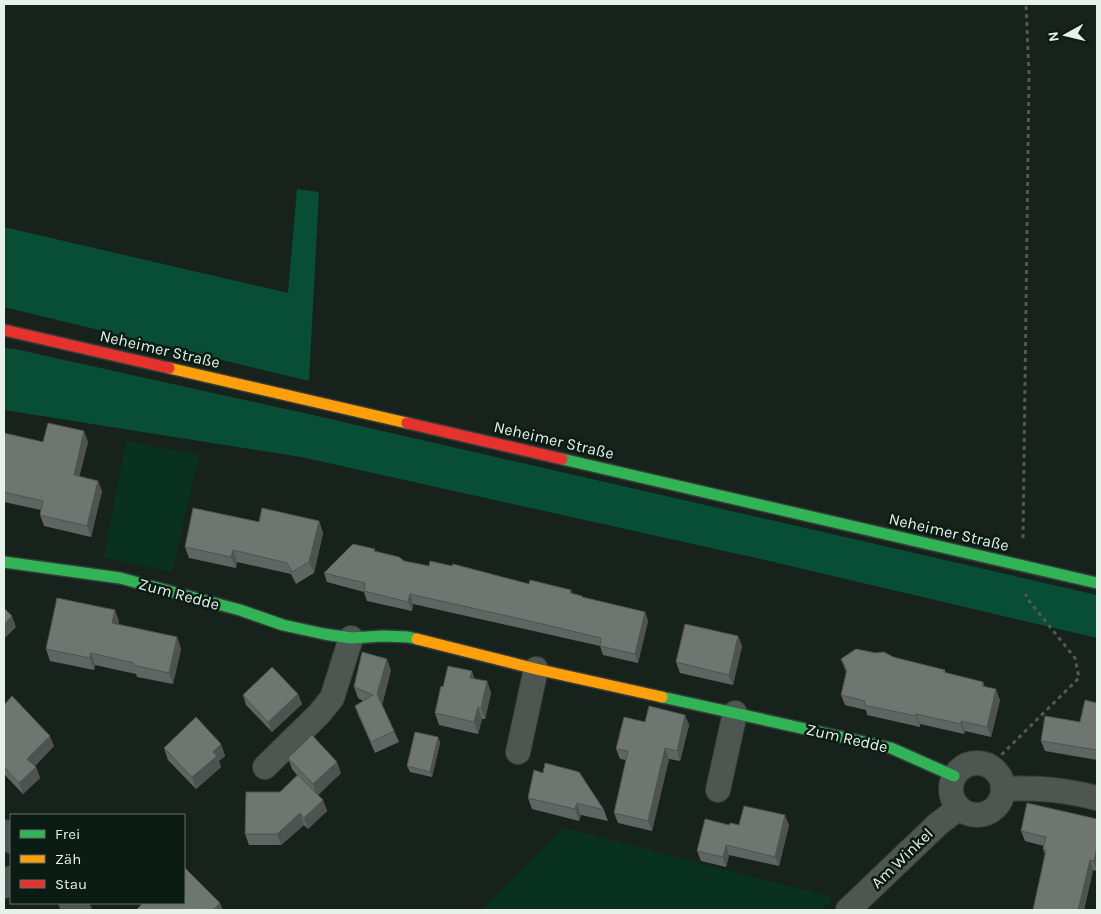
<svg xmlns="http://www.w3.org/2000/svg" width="1101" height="914" font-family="Karla,sans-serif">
<rect width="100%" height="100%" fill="#18221d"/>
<g fill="#093121">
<path d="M126,441L199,455L172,572L104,557Z"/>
<path d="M564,828L834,898L821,910H481Z"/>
</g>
<g fill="#084d35">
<path d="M297,189L319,192L309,381L4,307V227L288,293Z"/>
<path d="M4,348L15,349L313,415L1097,595V638L765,560L301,457L4,410Z"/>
</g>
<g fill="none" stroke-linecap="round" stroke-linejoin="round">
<defs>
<g id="street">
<path d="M518,752L536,669"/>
<circle cx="977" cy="789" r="26"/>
<path d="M265,767L319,714L332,698L351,638"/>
<path d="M1003,789C1038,787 1064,790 1097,798"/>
<path d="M718,790L735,713"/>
<path d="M4,832L11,841"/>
<path d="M4,886L11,878"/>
<path d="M71,903L79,910"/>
<path d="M848,910L938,824L959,808"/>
</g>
<g id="fast">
<path d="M562,459L1097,583"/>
<path d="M4,562L120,578L240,610L283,625L324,634L351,638L383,636L408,637L417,639"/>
<path d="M662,697L891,748L954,776"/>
</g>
<g id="slow">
<path d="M169,368L407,423"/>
<path d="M417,639L536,669L662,697"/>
</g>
<g id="jam">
<path d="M4,330L169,368"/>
<path d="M407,423L562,459"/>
</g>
</defs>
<use href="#street" stroke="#353d38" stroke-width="26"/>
<use href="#fast" stroke="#353d38" stroke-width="14"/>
<use href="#slow" stroke="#353d38" stroke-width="14"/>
<use href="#jam" stroke="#353d38" stroke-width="14"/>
<g stroke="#535855" stroke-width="3" stroke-dasharray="4 4" stroke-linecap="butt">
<path d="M1023,538L1029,74L1026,4"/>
<path d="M990,766L1079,678L1075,658L1026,597V594"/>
</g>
<use href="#street" stroke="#4e5652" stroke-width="24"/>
<use href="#fast" stroke="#30b455" stroke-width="11"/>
<use href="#slow" stroke="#ff9f0a" stroke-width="11"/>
<use href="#jam" stroke="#e5322d" stroke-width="11"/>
</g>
<g fill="#5f6562">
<path d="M4,433L43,442H88L79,477L98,481L102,491L91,537L44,526L40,515L41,510L4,502Z"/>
<path d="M319,521L323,533L314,573L296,584L291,574L237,562L236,568L189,558L185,547L259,522Z"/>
<path d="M376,552L404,561L429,566L529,584L571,590L572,593L582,596L583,598L645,612L648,621L638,663L603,655L600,646L538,632L413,604L412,611L367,601L364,592L327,582L324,573Z"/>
<path d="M119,621L118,625L177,637L181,649L173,684L137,677L136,674L95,665L94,670L50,661L46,649Z"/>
<path d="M738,636L742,646L733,685L680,673L676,662Z"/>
<path d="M893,657L945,670L946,673L983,682L985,687L1000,700L991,737L965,731L964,734L920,724V727L867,715L866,710L845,705L841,695L846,672L841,659Z"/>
<path d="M391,670L382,704L394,731L399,742L375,753L359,717L355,706L363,701L358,698L354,687Z"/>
<path d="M474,679L487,681L491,693L485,719H482L478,734L439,725L435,713L443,687Z"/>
<path d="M298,694L302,704L272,732L246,705L243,695Z"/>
<path d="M1097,703V760L1045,751L1041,741L1080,722Z"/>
<path d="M4,705L54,746L35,766L36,767L40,778L23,794L4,774Z"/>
<path d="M685,715L689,725L680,761L669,759L652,831L618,823L614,813L626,760L620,759L616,749L645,722Z"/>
<path d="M438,737L440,743L432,777L410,772L407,766Z"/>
<path d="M221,744L225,756L219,761L221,767L196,789L168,760L164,748Z"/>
<path d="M288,758L341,773L318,795L323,800L327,811L308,829L304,825L281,845H249L245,834L280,792L297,775L292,769Z"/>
<path d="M534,770L604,810L608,821L581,815L579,821L532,809L528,798Z"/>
<path d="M1097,819V871L1093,870L1084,910H1033L1045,855L1043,849L1044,846L1025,841L1021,831Z"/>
<path d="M729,825H789L779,866L729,855L726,867L701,861L697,851Z"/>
</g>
<g fill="#4d5350">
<path d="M84,431L88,442L77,486L74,475Z"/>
<path d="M98,481L102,491L91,537L87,526Z"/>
<path d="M319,521L323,533L314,573L309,562Z"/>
<path d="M233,550L237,562L236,568L231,557Z"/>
<path d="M410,594L413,604L412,611L408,602Z"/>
<path d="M115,610L119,621L116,634L112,623Z"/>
<path d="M645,612L648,621L638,663L635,654Z"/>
<path d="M12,616L16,627L4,639V624Z"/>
<path d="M738,636L742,646L733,685L729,675Z"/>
<path d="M177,637L181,649L173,684L169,673Z"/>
<path d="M91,653L95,665L94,670L90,658Z"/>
<path d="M387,659L391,670L382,706L377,694Z"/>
<path d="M472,671L476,683L470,678Z"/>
<path d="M487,681L491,693L485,719L481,708Z"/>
<path d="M996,689L1000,700L991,737L987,727Z"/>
<path d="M298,694L302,704L272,732L268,722Z"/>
<path d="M478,707L482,719L478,734L474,722Z"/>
<path d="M916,714L920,724V727L916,716Z"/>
<path d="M685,715L689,725L680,761L677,751Z"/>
<path d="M961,721L965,731L964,734L961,724Z"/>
<path d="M50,736L54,746L31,769L27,759Z"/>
<path d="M438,737L440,743L432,777L430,772Z"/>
<path d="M221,744L225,756L219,761L221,767L196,789L192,777L213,752Z"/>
<path d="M665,748L669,759L652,831L648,821Z"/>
<path d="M337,762L341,773L317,796L313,784Z"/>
<path d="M36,767L40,778L23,794L19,783Z"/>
<path d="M323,800L327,811L308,829L304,818Z"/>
<path d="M577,803L581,815L579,821L575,809Z"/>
<path d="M300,813L304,825L281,845L277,834Z"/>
<path d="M785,815L789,825L779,866L775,857Z"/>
<path d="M726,845L729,855L726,867L723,857Z"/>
<path d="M1097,846V870L1094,861Z"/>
<path d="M1090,860L1093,870L1084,910H1078Z"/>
<path d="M220,903L223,910H213Z"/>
</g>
<g fill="#6e7672" stroke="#4d5350">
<path d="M48,423L84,431L74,475L98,481L87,526L40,515L43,501L4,492V433L43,442Z"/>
<path d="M193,508L259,522L262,508L319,521L309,562L292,572L287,563L233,550L231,557L185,547Z"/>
<path d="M353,544L375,549L374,551L399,557L404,561L429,566L430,561L452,566L453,564L529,584L530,580L571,590L570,593L582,596V597L645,612L635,654L600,646L601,638L534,622L410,594L408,602L364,591L365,583L324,573Z"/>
<path d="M57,598L115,610L112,623L177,637L169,673L133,665L134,663L91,653L90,658L46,649Z"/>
<path d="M4,608L12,616L4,624Z"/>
<path d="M685,624L738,636L729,675L676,662Z"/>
<path d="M856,649L876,653L884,652L893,657L945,670L943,672L983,682L982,686L996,689L987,727L961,721V724L916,714V716L864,705L865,701L841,695L847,670L841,659Z"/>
<path d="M362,652L387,659L377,694L394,731L371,742L355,706L373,695L354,687Z"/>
<path d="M448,666L472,671L470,678L487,681L481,708L478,707L474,722L435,713L441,686L443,687Z"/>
<path d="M272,667L298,694L268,722L243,695Z"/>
<path d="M12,696L50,736L27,759L36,767L19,783L4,767V705Z"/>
<path d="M1085,700L1097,703V750L1041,741L1045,716L1080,722Z"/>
<path d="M649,706L685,715L677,751L665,748L648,821L614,813L628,751L616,749L624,717L645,722Z"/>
<path d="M196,717L221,744L213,752L217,756L192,777L164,748Z"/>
<path d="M415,732L438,737L430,772L407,766Z"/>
<path d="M312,735L337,762L313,784L288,758Z"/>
<path d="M545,763L579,772L604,810L577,803L575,809L528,798L534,770L543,773Z"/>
<path d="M298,775L323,800L304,818L300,813L277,834H245L246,792H280Z"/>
<path d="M1027,803L1097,819V846L1094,861L1090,860L1078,910H1033L1046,850L1043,849L1046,837L1021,831Z"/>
<path d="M744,806L785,815L775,857L726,845L723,857L697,851L705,819L729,825L730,823L739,825Z"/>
<path d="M184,867L220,903L213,910H136L143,903H184Z"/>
</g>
<g text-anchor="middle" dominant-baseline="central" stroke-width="5" stroke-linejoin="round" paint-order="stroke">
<g font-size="16" fill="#e7f1ec" stroke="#0b1c14">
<text transform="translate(160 349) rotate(13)">Neheimer Straße</text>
<text transform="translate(554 440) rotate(13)">Neheimer Straße</text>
<text transform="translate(949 532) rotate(13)">Neheimer Straße</text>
<text transform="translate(179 594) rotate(15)">Zum Redde</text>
<text transform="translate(847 738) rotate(13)">Zum Redde</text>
<text transform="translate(902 858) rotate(-44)">Am Winkel</text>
</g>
</g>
<rect width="1101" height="914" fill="none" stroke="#e7f1ec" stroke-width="10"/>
<rect x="10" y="814" width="175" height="90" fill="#0b1c14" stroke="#63716a"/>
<rect x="20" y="830" width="25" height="8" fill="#30b455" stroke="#63716a"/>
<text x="55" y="839" font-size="15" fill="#e7f1ec">Frei</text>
<rect x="20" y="855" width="25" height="8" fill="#ff9f0a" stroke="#63716a"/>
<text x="55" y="864" font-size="15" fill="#e7f1ec">Zäh</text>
<rect x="20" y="880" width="25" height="8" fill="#e5322d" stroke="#63716a"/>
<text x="55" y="889" font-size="15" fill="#e7f1ec">Stau</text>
<g transform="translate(1066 35) rotate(262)" stroke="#0b1c14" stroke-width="4" paint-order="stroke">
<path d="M0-4L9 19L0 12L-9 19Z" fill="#e7f1ec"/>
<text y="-8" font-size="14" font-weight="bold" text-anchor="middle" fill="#e7f1ec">N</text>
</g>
</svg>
